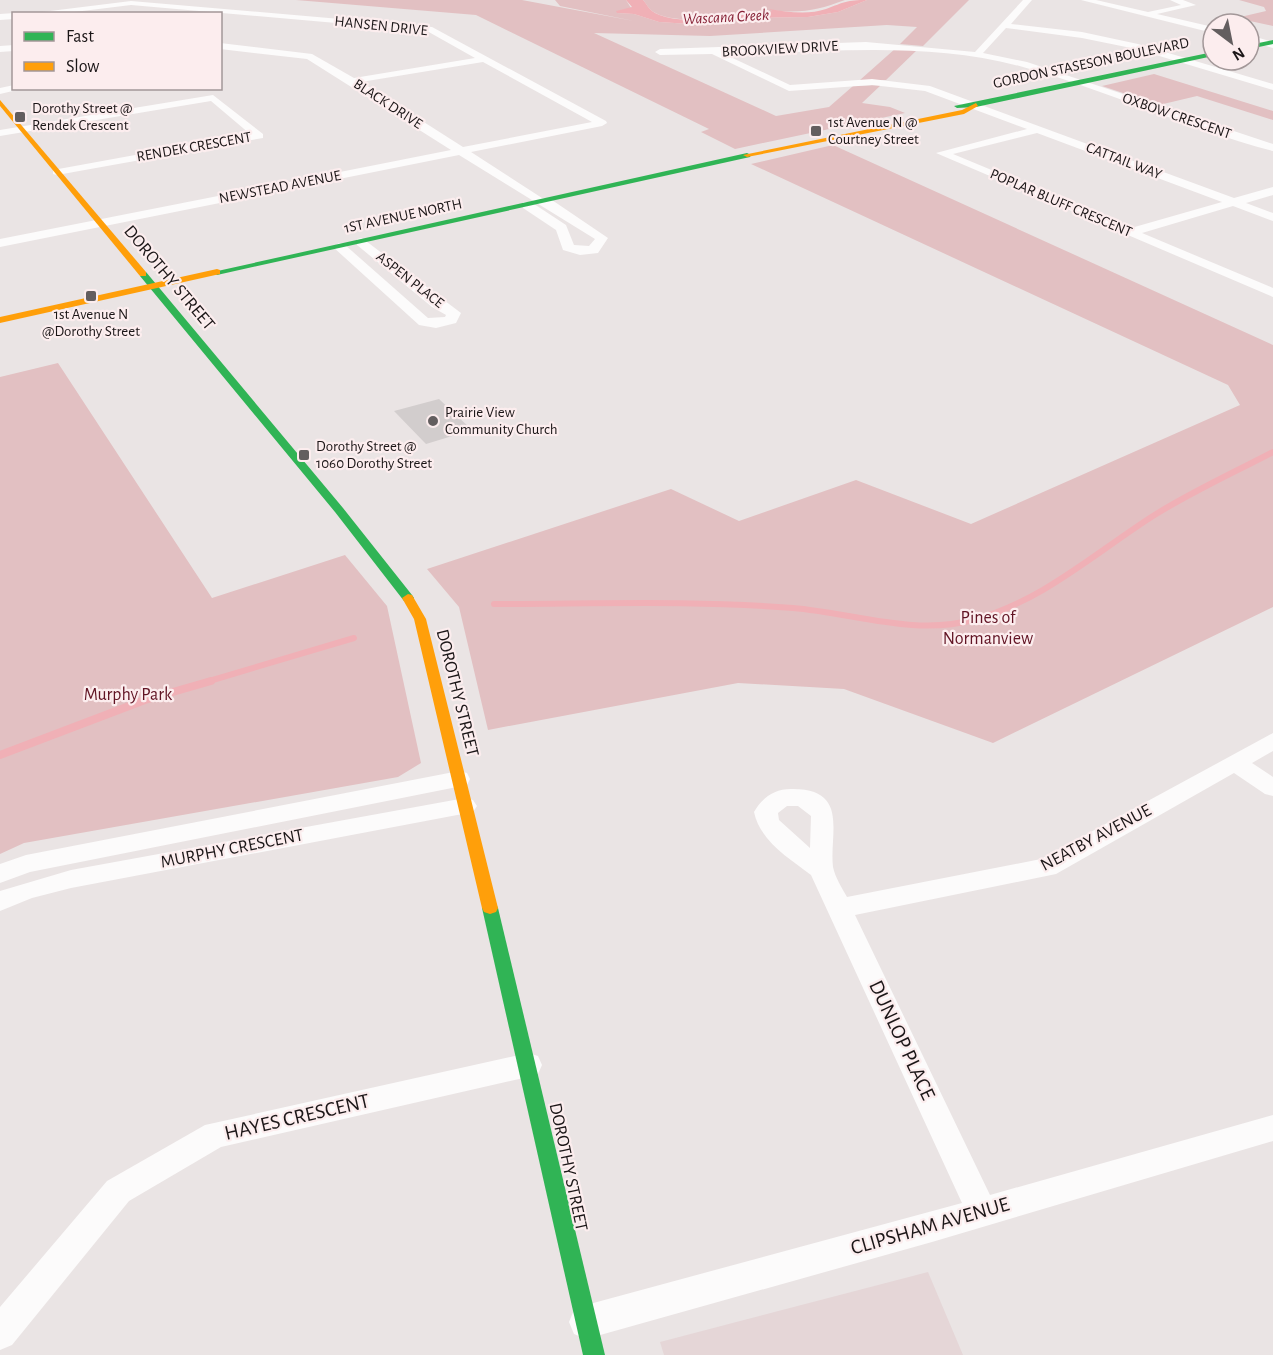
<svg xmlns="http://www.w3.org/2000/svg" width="1273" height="1355" font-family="'Alegreya Sans',sans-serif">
<rect width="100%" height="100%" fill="#eae4e4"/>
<path fill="#e5d6d7" d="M928,1272L963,1355H664L660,1342Z"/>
<g fill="#e2c0c2">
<path d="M296,0H522L634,21L560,6L555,0H626L631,8L617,13L634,14L659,22L705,25L747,18L808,17L838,12L867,0H969L923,46L900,44L917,27L887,25L710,36L594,33L776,116L829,107L853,86L881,85L862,103L890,107L905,113L735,149L701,132L709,129L476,15Z"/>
<path d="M643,0H845C818,10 801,14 771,10L773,11C762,14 745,17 737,12C720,22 669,23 652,11C649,9 646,3 643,0Z"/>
<path d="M1239,0H1273V26L1236,18L1266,11L1264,7Z"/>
<path d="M896,48L917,50L886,80H860Z"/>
<path d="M1154,74L1273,111V120L1197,96L1159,105L1102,86Z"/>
<path d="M833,145L1273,345V607L993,743L844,689L738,683L488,730L459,607L427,569L671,489L739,521L856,480L971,524L1240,405L1228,385L751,164Z"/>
<path d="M58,363L212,598L345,555L387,606L421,763L398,777L24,843L0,854V377Z"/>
</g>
<path fill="#f0b0b6" d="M626,0H643C646,3 649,9 652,11C671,25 720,20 739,12L738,14L742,15L772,11L769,9C787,12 809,15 826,9C845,2 846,0 867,0L838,12L808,17L747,18L705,25L659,22L634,14L617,13L616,11L632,7Z"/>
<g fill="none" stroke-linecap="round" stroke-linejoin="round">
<g stroke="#f0b0b6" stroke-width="6">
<path d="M494,604C593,604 694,600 793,608C853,613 914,636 973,620C1041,602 1095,553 1153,516C1191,492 1233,473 1273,452"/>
<path d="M206,682L354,638"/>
</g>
<path stroke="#f0b0b6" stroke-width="8" d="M0,755L145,700L211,681"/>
</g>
<path fill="#d2cdcd" d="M439,399L472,430L426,444L394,411Z"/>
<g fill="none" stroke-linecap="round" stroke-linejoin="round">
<g fill="#fcfbfb" fill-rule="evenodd">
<path d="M1023,0H1032L1011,24L1082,32L1138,44L1273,84V90L1136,49L1082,38L1006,28L983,53L1027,62L1273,144V151C1188,129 1107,90 1023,67C926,40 823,53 724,54L790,85L872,79L930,86L1234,198L1273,187V195L1246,203L1273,213V221L1233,206L1142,233L1273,288V297L936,153L1027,129L925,91L872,85L789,91L712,54L660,55L655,52L660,49L866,42L975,52ZM1037,133L1222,202L1131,228L953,154Z"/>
<path d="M1081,0H1096L1148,12L1181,5L1170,0H1183L1196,5L1157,14L1213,27V33Z"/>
<path d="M131,1L432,27L606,121L607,123L602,126L471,152L542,198H549L608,238L598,253L580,255L563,250L556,230L523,208V202H531L566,225L574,245L589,246L595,239L459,155L0,247V239L451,150L307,59L220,49V43L312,54L354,78L475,58L427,31L131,5L58,14H26ZM483,62L592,122L463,147L361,82Z"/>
<path d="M0,14L14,13V19L0,20Z"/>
<path d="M1249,35L1273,42V48L1249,41Z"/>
<path d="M14,45V51L0,52V46Z"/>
<path d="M14,85V88L17,90L0,94V88Z"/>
<path d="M213,95L263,134V138L57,175L53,174V170L250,134L211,101L0,136V130Z"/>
<path d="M362,238L461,313L456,323L436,328L419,325L333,247L339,243L344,244L428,318L445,317L446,315L432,307L357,245V239Z"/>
<path d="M1273,733V751L1252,763L1273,777V796L1265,794L1234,773L1056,874L855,915L990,1195L1273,1115V1141L932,1242L586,1339L574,1334L569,1322L574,1310L586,1305L962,1203L811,875C789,858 760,841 754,812C762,798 774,789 791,789C850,788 829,834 833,867C835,877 842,888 847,897L1041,859ZM787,806H798L811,816L810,848L779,820L778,813Z"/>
<path d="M459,771L467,773L470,779L467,785L30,872L0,883V864L26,855Z"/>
<path d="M465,798L473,800L477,806L473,812L71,888L32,898L0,911V891L71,870Z"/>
<path d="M528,1053L538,1056L542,1065L538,1074L528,1077L221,1147L129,1201L12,1345L0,1350V1307L107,1181L205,1125Z"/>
</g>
<g fill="#30b455" fill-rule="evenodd">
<path d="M1273,40V44L1249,49V45Z"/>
<path d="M1213,52V56L976,107L957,108L954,106Z"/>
<path d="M747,153L751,155L750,157L217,275L213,272Z"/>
<path d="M140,272H146L343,508L412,595L414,598L412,601H404L335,512L140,276Z"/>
<path d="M490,902L496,904L498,908L605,1355H583L482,908L484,904Z"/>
</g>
<g fill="#ff9f0a" fill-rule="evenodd">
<path d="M0,100L146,272V276H140L0,106Z"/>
<path d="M976,103L978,106L964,114L747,157L743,155L962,110Z"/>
<path d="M217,269L220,270V274L0,323V317Z"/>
<path d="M408,594L412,595L426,619L498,908L496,912L490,914L484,912L482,908L414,619L402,598Z"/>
</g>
</g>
<g fill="#635e5f" stroke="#fcedee" stroke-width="2">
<rect x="14" y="111" width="12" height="12" rx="3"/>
<rect x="810" y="125" width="12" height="12" rx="3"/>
<rect x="85" y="290" width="12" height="12" rx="3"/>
<circle cx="433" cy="421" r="6"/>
<rect x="298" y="449" width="12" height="12" rx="3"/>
</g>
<g text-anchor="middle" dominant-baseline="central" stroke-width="4.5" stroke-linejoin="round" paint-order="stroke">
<g font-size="15" fill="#1b1617" stroke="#fcedee">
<text transform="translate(381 26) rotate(6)">HANSEN DRIVE</text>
<text transform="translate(780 49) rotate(-3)">BROOKVIEW DRIVE</text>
<text transform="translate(1091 63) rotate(-12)">GORDON STASESON BOULEVARD</text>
<text transform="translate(388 104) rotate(33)">BLACK DRIVE</text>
<text transform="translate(1177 116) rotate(19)">OXBOW CRESCENT</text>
<text transform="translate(194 147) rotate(-10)">RENDEK CRESCENT</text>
<text transform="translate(1124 161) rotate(21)">CATTAIL WAY</text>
<text transform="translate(280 187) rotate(-11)">NEWSTEAD AVENUE</text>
<text transform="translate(1061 203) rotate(23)">POPLAR BLUFF CRESCENT</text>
<text transform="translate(403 216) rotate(-12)">1ST AVENUE NORTH</text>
<text transform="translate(410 280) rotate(38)">ASPEN PLACE</text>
</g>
<g font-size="15" fill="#1b1617" stroke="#fcedee" text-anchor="start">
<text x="32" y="108">Dorothy Street @<tspan x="32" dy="17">Rendek Crescent</tspan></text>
<text x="828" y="122">1st Avenue N @<tspan x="828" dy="17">Courtney Street</tspan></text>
<text x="91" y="314" text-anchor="middle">1st Avenue N<tspan x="91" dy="17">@Dorothy Street</tspan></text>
<text x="445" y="412">Prairie View<tspan x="445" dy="17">Community Church</tspan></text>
<text x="316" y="446">Dorothy Street @<tspan x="316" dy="17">1060 Dorothy Street</tspan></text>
</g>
<g font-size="16" font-style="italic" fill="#862035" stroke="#fcedee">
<text transform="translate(726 17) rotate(-3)">Wascana Creek</text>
</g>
<g font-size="18" fill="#1b1617" stroke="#fcedee">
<text transform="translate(169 278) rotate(50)">DOROTHY STREET</text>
<text transform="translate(457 693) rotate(76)">DOROTHY STREET</text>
<text transform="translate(1096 838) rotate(-28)">NEATBY AVENUE</text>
<text transform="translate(232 849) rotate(-11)">MURPHY CRESCENT</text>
<text transform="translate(568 1167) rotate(78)">DOROTHY STREET</text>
</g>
<g font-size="18" fill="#611424" stroke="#fcedee">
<text x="988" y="618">Pines of<tspan x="988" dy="21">Normanview</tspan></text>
<text x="128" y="695">Murphy Park</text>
</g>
<g font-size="21" fill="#1b1617" stroke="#fcedee">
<text transform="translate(902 1040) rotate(65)">DUNLOP PLACE</text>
<text transform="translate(297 1117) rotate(-13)">HAYES CRESCENT</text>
<text transform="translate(930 1226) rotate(-16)">CLIPSHAM AVENUE</text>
</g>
</g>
<rect x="12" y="12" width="210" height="78" fill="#fcedee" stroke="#a29798" stroke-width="1.5"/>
<rect x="24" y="32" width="30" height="9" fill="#30b455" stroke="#a29798" stroke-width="1.5"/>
<text x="66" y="42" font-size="18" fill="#1b1617">Fast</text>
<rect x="24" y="62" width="30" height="9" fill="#ff9f0a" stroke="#a29798" stroke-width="1.5"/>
<text x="66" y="72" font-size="18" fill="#1b1617">Slow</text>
<g transform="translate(1231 42) rotate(148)"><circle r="28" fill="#fcedee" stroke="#a29798" stroke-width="1.5"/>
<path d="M0-4.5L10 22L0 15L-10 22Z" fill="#635e5f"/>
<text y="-9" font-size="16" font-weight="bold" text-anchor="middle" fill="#1b1617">N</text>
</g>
</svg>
